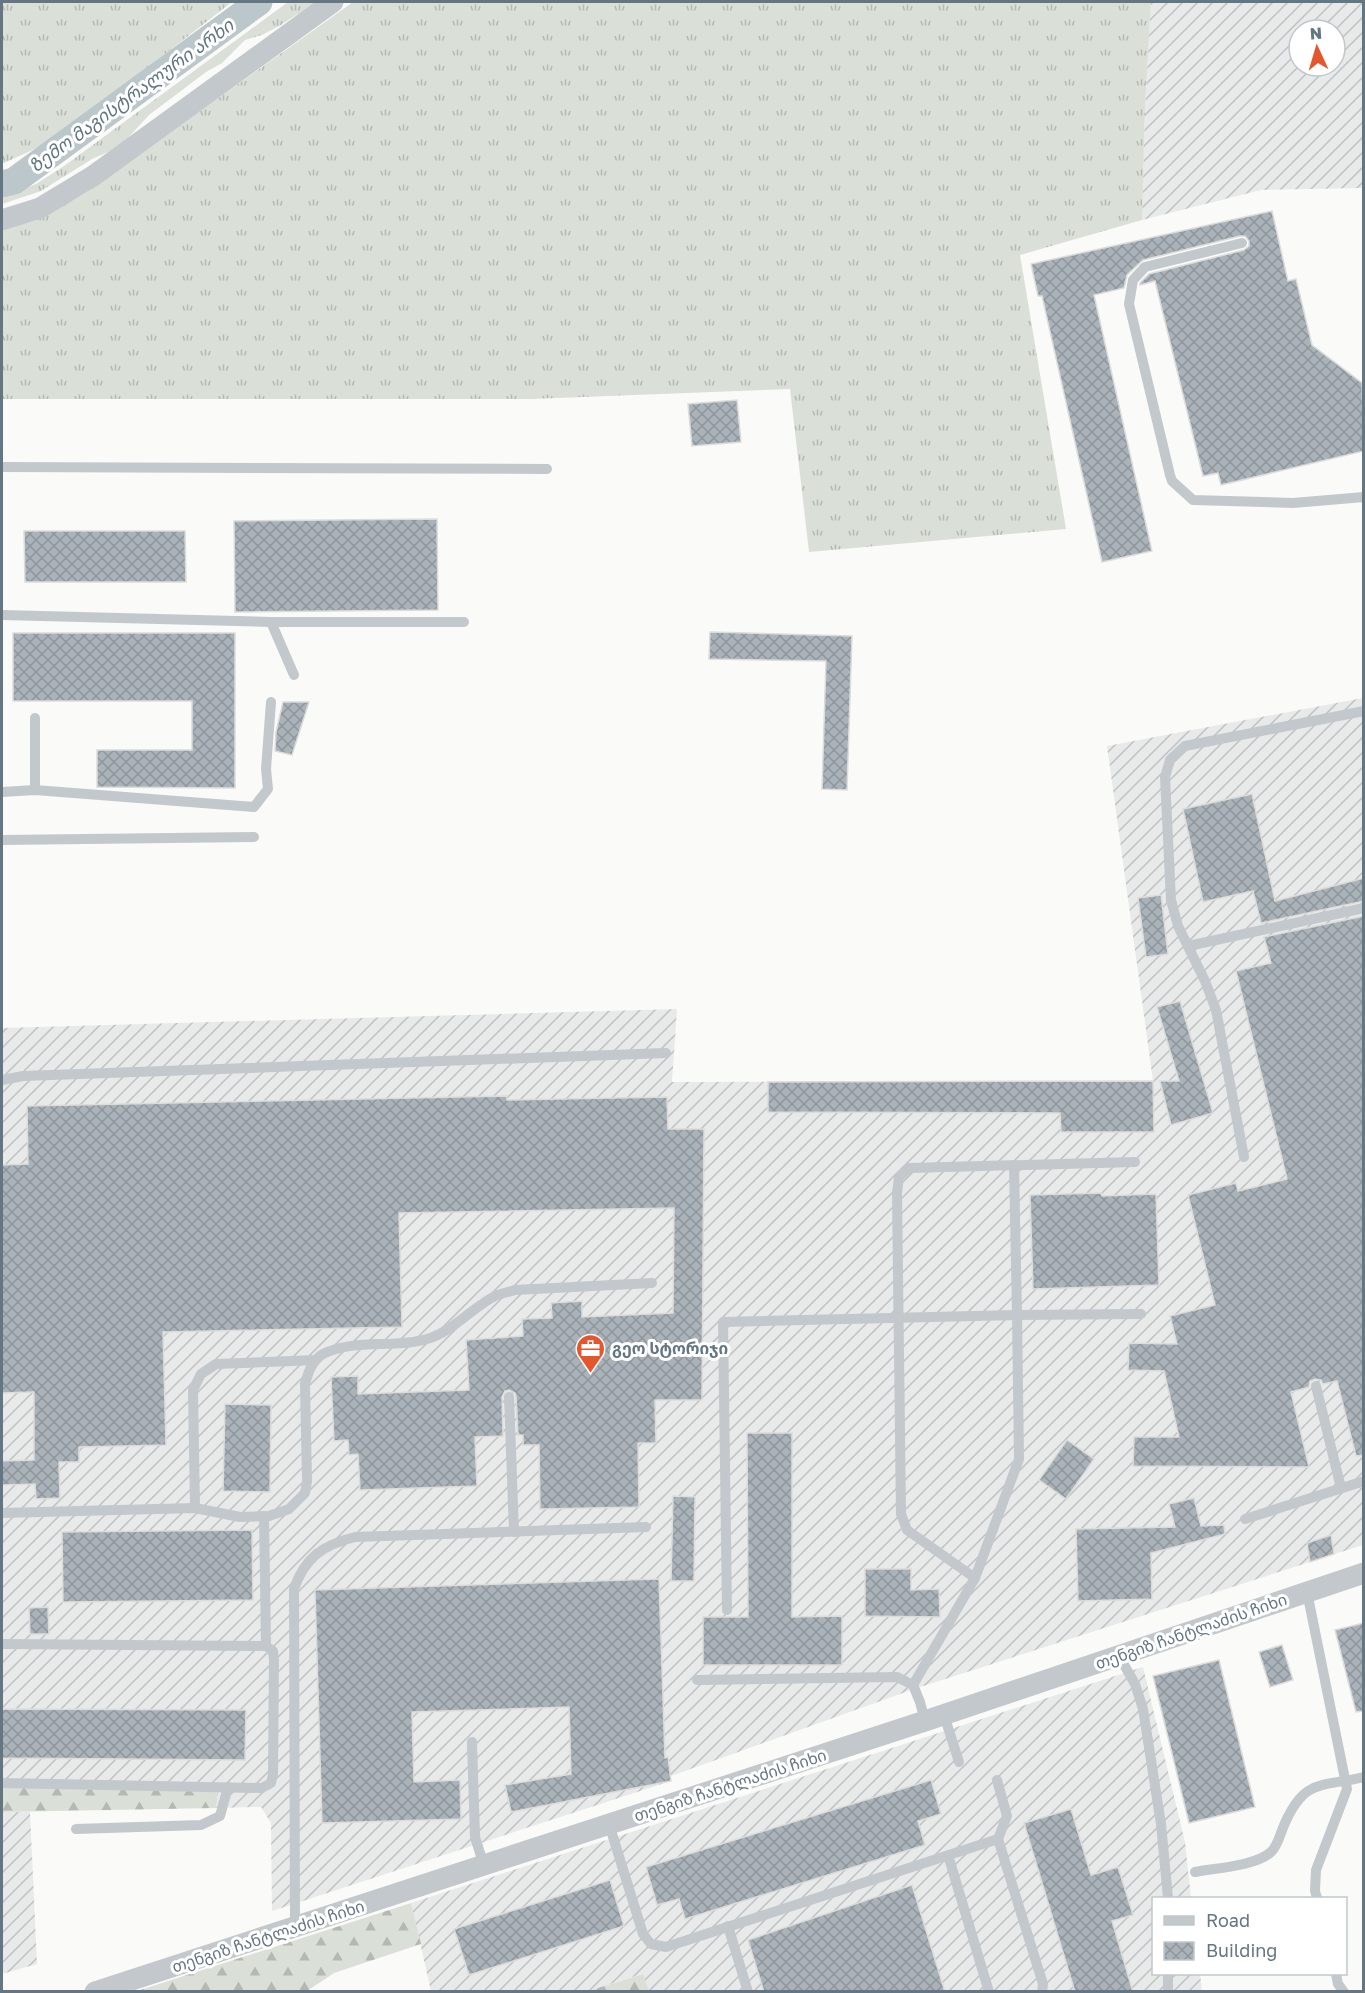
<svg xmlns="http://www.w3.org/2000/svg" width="1365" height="1993" font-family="'Golos Text','Noto Sans Georgian',sans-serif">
<defs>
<pattern id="industrial-furrows" width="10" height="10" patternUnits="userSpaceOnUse" patternTransform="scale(1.5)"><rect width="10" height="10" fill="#e8e9e9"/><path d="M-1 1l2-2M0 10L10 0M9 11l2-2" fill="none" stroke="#c0c1c2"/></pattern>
<pattern id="grass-tufts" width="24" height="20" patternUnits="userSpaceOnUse" patternTransform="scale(1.5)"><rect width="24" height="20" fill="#dadfd7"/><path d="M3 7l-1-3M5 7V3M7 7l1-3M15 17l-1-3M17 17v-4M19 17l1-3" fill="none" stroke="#b4b9b4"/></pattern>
<pattern id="forest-firs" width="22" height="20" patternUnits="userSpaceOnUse" patternTransform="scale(1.5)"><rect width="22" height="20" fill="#dadfd7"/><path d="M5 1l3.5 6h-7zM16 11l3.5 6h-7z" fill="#b4b9b4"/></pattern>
<pattern id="building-cross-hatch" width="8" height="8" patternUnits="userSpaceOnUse" patternTransform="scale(1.5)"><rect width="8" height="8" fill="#aab3b9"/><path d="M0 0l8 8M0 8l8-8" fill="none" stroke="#8e969c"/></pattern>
</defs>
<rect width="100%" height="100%" fill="#fafaf8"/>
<g fill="url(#industrial-furrows)" fill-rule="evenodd">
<path d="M1151,2H1363V188L1261,190L1142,220L1145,106ZM1299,30H1335V66H1299Z"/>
<path d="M1363,698V1545L914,1689L671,1776V1781L272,1911L271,1823L261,1807L216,1808L219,1786L2,1784V1028L677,1009L672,1082L1153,1081L1107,746Z"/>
<path d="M1143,1667L1185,1842L1191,1898H1154V1974H1200L1202,1991L649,1992L642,1974L588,1991H431L411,1903Z"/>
<path d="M2,1812H30L37,1964L2,1974Z"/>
</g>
<g fill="url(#grass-tufts)">
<path d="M2,2H232L54,140L2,164Z"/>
<path d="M288,2H316L312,7L296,15L281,25L262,35L245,40L222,63L206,72L149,115L127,139L108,152L92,159L41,191L2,204V198L36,184L64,166Z"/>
<path d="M353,2H1151L1145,106L1142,220L1020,255L1066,529L809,552L790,389L531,399H2V231L36,220L84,194Z"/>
</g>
<g fill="url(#forest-firs)">
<path d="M2,1784L219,1785L216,1808L2,1812Z"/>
<path d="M411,1903L421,1944L334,1973L307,1991H137Z"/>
<path d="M643,1974L649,1991H588Z"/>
</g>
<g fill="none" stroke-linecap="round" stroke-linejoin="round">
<path stroke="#bbc7cb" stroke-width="27" d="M2,184L14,181L259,2"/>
</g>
<g fill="url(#building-cross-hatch)" stroke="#dcdcda" stroke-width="1.5">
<path d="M1272,211L1288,281L1296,279L1312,345L1362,383L1364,451L1221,485L1218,473L1203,476L1155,281L1140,285V283L1149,274L1244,250L1249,246V241L1245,236H1240L1143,260L1127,275L1124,288L1094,295L1152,551L1102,562L1042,296H1038L1031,264Z"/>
<path d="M737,400L741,442L692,446L688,404Z"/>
<path d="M437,519L438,610L235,612L234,521Z"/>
<path d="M24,531H185L186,582H25Z"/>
<path d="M710,632L852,636L847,790L822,789L826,661L709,659Z"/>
<path d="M13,633H235V788L97,787V750H192V701H13Z"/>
<path d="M283,702H309L292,755L275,751L276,732Z"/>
<path d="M1252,794L1275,901L1364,878V901L1261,923L1253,891L1203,902L1183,809Z"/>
<path d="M1161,895L1168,954L1146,957L1138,898Z"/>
<path d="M1364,916V1455L1356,1456L1337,1381L1323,1384L1321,1380L1315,1379L1310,1381L1309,1387L1291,1392L1309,1467L1133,1466L1134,1437H1179L1164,1371L1128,1370L1129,1343L1177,1344L1170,1316L1215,1305L1188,1195L1236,1183L1238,1191L1287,1179L1236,971L1271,963L1264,937Z"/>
<path d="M1180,1001L1213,1113L1171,1125L1160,1081H1179L1157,1007Z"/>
<path d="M1153,1081L1154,1132H1061L1060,1113L768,1112V1082Z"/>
<path d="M507,1096V1100L667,1097L668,1129H704L702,1400H655L656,1443H638L639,1507L540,1509L539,1445H523V1435H518L516,1396L515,1393L509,1390L505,1391L502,1397L503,1436L475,1437L477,1486L360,1490L358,1454L349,1455L348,1440L334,1441L331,1377L358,1376V1394L469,1390L466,1340L523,1336L522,1319L552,1318L551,1303L582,1301V1317L673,1313L674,1208L399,1213L402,1327L163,1332L166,1445L79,1447V1462H59L60,1498L36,1499L35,1484L2,1485V1461L34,1460V1392L2,1393V1165L28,1164L27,1106Z"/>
<path d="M1101,1193L1102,1196L1156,1194L1159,1285L1033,1289L1030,1195Z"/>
<path d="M225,1404L271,1405L270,1492L223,1491Z"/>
<path d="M747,1433H792V1617L842,1616V1665H703V1617H748Z"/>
<path d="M1067,1440L1094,1459L1066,1499L1039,1480Z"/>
<path d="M673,1496L695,1497L694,1581H671Z"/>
<path d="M1194,1498L1201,1526L1224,1525L1225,1534L1151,1553L1152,1599L1078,1601L1076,1529L1175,1527L1169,1504Z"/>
<path d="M252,1530L253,1600L63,1602L62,1532Z"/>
<path d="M1331,1535L1334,1554L1310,1562L1307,1543Z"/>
<path d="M865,1569H911V1590L939,1589L940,1617L865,1616Z"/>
<path d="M659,1579L665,1758L668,1757L671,1781L511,1812L505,1785L571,1774L569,1707L412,1712L414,1782L460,1780L461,1819L322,1823L315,1590Z"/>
<path d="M48,1607L49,1634H30L29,1608Z"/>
<path d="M1364,1623V1711L1356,1712L1335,1630Z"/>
<path d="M1282,1645L1293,1680L1270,1687L1259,1652Z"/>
<path d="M1219,1660L1255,1807L1189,1823L1153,1676Z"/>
<path d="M2,1709L246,1710L245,1760L2,1758Z"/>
<path d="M931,1780L941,1814L918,1821L925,1845L685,1919L679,1899L657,1905L646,1867Z"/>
<path d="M1071,1809L1091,1875L1118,1867L1133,1915L1112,1921L1133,1992H1075L1024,1823Z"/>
<path d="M610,1880L624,1926L469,1975L454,1929Z"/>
<path d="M912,1885L945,1992H764L748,1940Z"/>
</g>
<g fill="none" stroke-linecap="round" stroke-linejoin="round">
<g stroke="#c3c8cc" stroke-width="10">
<path d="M1242,243L1145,267L1133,280L1129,304L1170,475L1172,481L1193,500L1293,503L1364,497"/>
<path d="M2,467L547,469"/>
<path d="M2,615L271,622H464"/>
<path d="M271,622L294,675"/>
<path d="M35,790V718"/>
<path d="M2,792L35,790L254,807L268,789L266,769L271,702"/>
<path d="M2,840L254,837"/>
<path d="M1188,946L1364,908"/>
<path d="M2,1080L23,1076L666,1053"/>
<path d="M1244,1157L1216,1010L1205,981L1178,926L1171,900L1165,777L1170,760L1185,746L1364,711"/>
<path d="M1014,1165L1017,1315L1141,1314"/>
<path d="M1316,1386L1341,1488"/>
<path d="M509,1397L514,1532"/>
<path d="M195,1508L193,1390L201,1374L216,1364L316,1360"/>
<path d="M2,1513L195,1508L240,1517L269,1516L289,1509L305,1493L307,1481L305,1384C308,1373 312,1360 323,1354C355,1338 393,1349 427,1339C454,1331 472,1307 497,1295C503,1293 509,1292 515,1290L652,1283"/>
<path d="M264,1516L266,1646"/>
<path d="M1245,1519L1364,1481"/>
<path d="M975,1578L907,1530L901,1514L897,1193L899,1177L909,1168L1135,1162"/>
<path d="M1307,1592L1347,1789L1316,1870L1315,1891L1317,1898"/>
<path d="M727,1610L723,1322L1017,1315L1019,1459L975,1578L913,1685"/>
<path d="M2,1644L266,1646L273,1651L274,1661L273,1774L271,1783L262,1788L2,1783"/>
<path d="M1119,1656L1135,1684L1143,1709L1161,1824L1168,1898"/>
<path d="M697,1680L897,1677L913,1685L920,1702L925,1721"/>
<path d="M944,1715L959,1762"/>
<path d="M472,1742L475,1837L484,1866"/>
<path d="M997,1780L1007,1816L998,1839L1043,1984L1042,1992"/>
<path d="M609,1824L643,1934L651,1944L666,1947L998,1839"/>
<path d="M76,1829L201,1825L220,1816L228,1787"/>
<path d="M948,1855L989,1992"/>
<path d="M1195,1872C1215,1868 1256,1866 1271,1852C1278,1846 1281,1831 1285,1823C1305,1778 1322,1787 1364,1777"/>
<path d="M728,1926L748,1992"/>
<path d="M295,1928L294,1589C305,1557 323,1545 355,1537L646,1527"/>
<path d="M1168,1974V1992"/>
<path d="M1336,1974L1338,1984L1344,1992"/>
</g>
<g stroke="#c3c8cc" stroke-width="21">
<path d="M2,220L40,208L93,176L333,2"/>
<path d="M95,1992L925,1721L1364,1573"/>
</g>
</g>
<defs>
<symbol id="office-pin" viewBox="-11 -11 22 30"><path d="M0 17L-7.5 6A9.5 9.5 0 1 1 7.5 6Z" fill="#e4572e" stroke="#fff"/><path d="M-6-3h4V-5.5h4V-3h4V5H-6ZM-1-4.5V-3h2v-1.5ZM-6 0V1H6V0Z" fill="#fff"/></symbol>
</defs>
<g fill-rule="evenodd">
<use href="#office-pin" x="574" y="1332" width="33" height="45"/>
</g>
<g text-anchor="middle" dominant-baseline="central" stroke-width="6" stroke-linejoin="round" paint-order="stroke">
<g font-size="16" font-weight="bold" fill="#657683" stroke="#fff" text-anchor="start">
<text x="612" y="1348">გეო სტორიჯი</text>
</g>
<g font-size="16" fill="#657683" stroke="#fff">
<text transform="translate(1191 1631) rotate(-19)">თენგიზ ჩანტლაძის ჩიხი</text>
<text transform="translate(730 1785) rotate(-18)">თენგიზ ჩანტლაძის ჩიხი</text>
<text transform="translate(268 1936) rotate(-18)">თენგიზ ჩანტლაძის ჩიხი</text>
</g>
<g font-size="18" font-style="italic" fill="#60757c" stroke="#fff">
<text transform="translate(131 95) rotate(-36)">ზემო მაგისტრალური არხი</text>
</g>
</g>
<rect width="1365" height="1993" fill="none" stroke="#657683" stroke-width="6"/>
<rect x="1152" y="1897" width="195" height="78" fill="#ffffff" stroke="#c1c8cd" stroke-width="1.5"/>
<rect x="1164" y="1916" width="30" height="9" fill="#c3c8cc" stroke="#c1c8cd" stroke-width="1.5"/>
<text x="1206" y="1927" font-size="18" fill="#657683">Road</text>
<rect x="1164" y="1942" width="30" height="18" fill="url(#building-cross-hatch)" stroke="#c1c8cd" stroke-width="1.5"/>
<text x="1206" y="1957" font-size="18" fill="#657683">Building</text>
<g transform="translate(1317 48) rotate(356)"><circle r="28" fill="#ffffff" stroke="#c1c8cd" stroke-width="1.5"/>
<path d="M0-4.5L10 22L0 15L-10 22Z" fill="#e4572e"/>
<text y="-9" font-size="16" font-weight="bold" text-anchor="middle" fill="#657683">N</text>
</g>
</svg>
